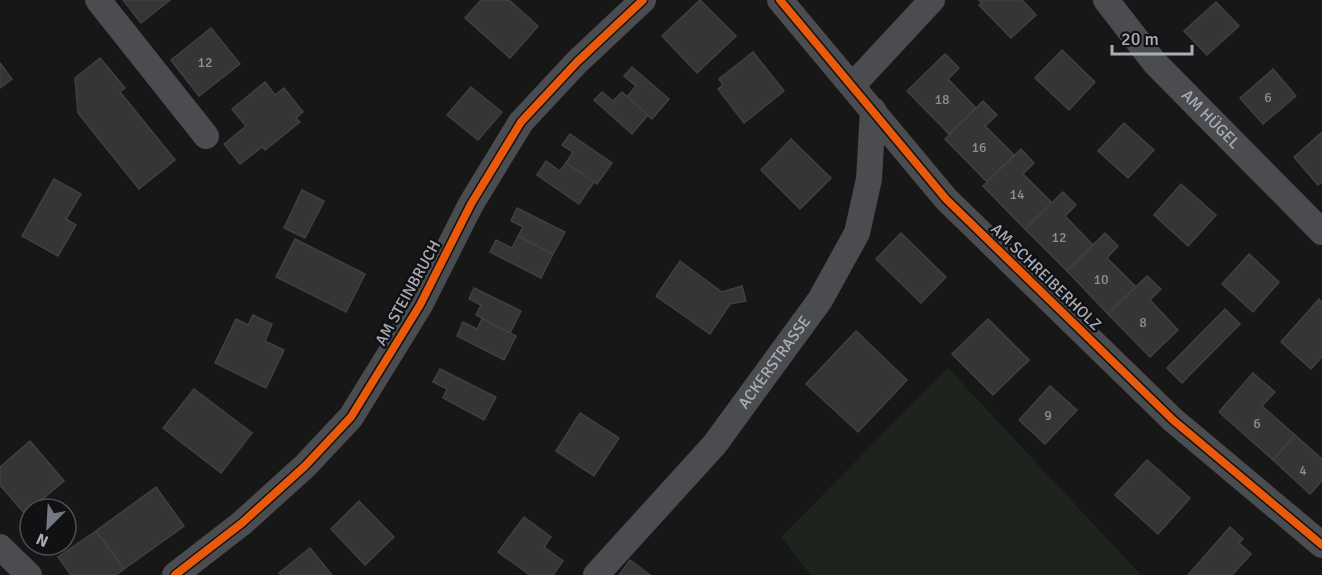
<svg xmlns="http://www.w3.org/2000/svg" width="1322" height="575" font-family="Signika,sans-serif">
<rect width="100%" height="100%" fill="#171717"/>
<path fill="#1d241e" d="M948,368L1141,575H811L781,537Z"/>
<g fill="#353536" stroke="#3f4043" stroke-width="1.5">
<path d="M123,0H170L141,23Z"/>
<path d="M481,0H509L538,26L510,58L465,18Z"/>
<path d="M700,0L736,36L697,73L662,36Z"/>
<path d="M979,0H1022L1036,15L1011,38L979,5L982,3Z"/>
<path d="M1216,2L1239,26L1207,55L1184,31Z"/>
<path d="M211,28L240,64L199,96L171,60Z"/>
<path d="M1062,50L1095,82L1069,110L1035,78Z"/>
<path d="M753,52L784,91L744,123L718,89L723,85L719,79Z"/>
<path d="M945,54L959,68L948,79L976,108L949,134L907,91Z"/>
<path d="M100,58L125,88L120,92L175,160L139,189L78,113L75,78Z"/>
<path d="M0,63L12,79L0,88Z"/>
<path d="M632,67L669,99L652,119L627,97L636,86L624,76Z"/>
<path d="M1273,69L1296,96L1263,124L1240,98Z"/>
<path d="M265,82L275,95L284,88L303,112L296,118L300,122L265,150L262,147L240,164L224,144L246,126L232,109Z"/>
<path d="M471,87L502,112L478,140L447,115Z"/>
<path d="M602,92L613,101L622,92L648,115L632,134L594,100Z"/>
<path d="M983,101L997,115L985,126L1014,155L987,182L945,139Z"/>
<path d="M1124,123L1154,150L1128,178L1098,151Z"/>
<path d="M1322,132V182L1318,185L1294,157Z"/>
<path d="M570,134L612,163L597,184L566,163L573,152L562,145Z"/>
<path d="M791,139L831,178L800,209L761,170Z"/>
<path d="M1021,149L1034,163L1023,174L1052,203L1025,229L983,186Z"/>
<path d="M546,161L560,171L566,163L594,182L579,204L537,175Z"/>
<path d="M54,179L81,194L66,219L76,225L58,256L22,236Z"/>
<path d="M1181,184L1216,215L1188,246L1154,215Z"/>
<path d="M302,190L324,201L305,238L284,228Z"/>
<path d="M1063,192L1076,205L1065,216L1093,245L1067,271L1025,229Z"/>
<path d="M517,208L565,232L553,254L518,236L523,227L511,221Z"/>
<path d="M901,233L946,277L921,303L876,259Z"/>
<path d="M1105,233L1118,246L1107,258L1136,287L1108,314L1067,271Z"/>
<path d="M518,236L553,254L541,278L490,252L496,240L512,248Z"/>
<path d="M295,239L365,274L346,312L276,277Z"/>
<path d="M1249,254L1279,282L1253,312L1222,284Z"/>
<path d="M680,261L722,292L742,286L746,301L730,304L710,334L656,296Z"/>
<path d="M1147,276L1161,289L1150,300L1178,330L1150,357L1108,314Z"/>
<path d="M474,288L521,311L510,333L476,315L481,305L469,299Z"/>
<path d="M1319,299L1322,302V357L1311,369L1281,342Z"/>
<path d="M1225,309L1240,324L1182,383L1167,368Z"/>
<path d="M253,315L272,324L265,341L284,350L266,388L215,363L236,319L248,325Z"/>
<path d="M482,319L516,336L504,360L457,336L463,322L477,329Z"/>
<path d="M988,319L1029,360L993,395L952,354Z"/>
<path d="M856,331L907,380L858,432L806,384Z"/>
<path d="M440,369L496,397L484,420L443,398L447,389L433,382Z"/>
<path d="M1253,373L1275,392L1262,406L1295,435L1273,460L1219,412Z"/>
<path d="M1050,386L1077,410L1045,444L1019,420Z"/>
<path d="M194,389L252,433L221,473L163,428Z"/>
<path d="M580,413L619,438L594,476L556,451Z"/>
<path d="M1295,435L1322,459V481L1310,494L1273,460Z"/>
<path d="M30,441L64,481L25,514L0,485V467Z"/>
<path d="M1147,460L1190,498L1158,534L1115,495Z"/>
<path d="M156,487L184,526L124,569L96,531Z"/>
<path d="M359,501L394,537L365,565L331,529Z"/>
<path d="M524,517L551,537L544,547L563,561L553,575H530L498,552Z"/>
<path d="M1230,527L1243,539L1239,543L1251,554L1232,575H1188Z"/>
<path d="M96,531L124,569L116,575H71L58,557Z"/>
<path d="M310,548L332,575H281L279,573Z"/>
<path d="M630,560L650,575H619Z"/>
</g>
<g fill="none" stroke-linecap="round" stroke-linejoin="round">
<g stroke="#4b4c50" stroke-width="26">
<path d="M98,0L206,136"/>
<path d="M780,0L946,199L1173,420L1322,545"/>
<path id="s1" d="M1106,0L1155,63L1322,232"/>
<path d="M853,85L932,0"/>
<path d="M0,547L29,575"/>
<path d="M175,575L242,523L305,466L351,417L420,305L471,204L521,122L577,62L643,0"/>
<path id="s2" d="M596,575L715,444L820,300L857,233L869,179L873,110"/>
</g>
<defs>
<g id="cycleway">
<path d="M780,0L946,199L1173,420L1322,545"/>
<path d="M175,575L242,523L305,466L351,417L420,305L471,204L521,122L577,62L643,0"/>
</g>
</defs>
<use href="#cycleway" stroke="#111113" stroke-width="11"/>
<use href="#cycleway" stroke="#e8590c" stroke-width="8"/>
</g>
<g text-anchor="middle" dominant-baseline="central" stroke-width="5" stroke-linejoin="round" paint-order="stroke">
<g font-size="14" fill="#8b8f98">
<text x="205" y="62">12</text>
<text x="1268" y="97">6</text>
<text x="942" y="99">18</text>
<text x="979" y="147">16</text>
<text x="1017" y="194">14</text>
<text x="1059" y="237">12</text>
<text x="1101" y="279">10</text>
<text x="1143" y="322">8</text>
<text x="1048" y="415">9</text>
<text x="1257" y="423">6</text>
<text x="1303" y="470">4</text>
</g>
<g font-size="16" fill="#a8adb8" stroke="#111113">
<text stroke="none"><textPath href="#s1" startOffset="159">AM HÜGEL</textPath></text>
<text transform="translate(1046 277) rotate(44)">AM SCHREIBERHOLZ</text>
<text transform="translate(408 293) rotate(-61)">AM STEINBRUCH</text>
<text stroke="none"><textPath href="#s2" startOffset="278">ACKERSTRASSE</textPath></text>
</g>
</g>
<g transform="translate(48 527) rotate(204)"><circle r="28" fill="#111113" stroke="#4d4f55" stroke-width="1.5"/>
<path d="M0-4.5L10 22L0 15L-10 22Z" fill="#757880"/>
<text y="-9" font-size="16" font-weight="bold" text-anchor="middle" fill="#a8adb8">N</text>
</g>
<path d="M1112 45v9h80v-9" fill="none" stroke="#a8adb8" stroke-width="3"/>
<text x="1121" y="45" font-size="18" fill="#a8adb8" stroke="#111113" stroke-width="4.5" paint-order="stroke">20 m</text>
</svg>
